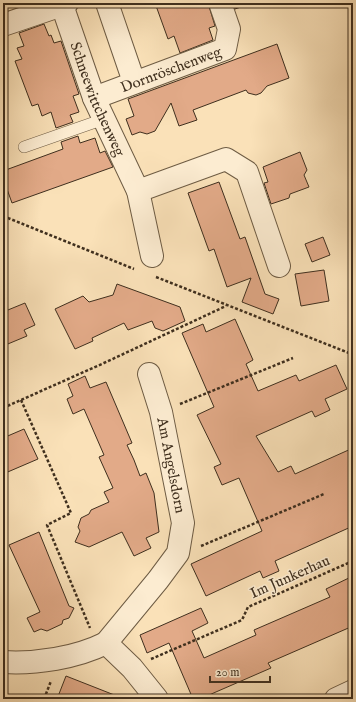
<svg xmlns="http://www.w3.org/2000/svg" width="356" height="702" font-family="'IM FELL English',serif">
<rect width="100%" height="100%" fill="#fae1b8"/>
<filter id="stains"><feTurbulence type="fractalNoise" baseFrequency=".005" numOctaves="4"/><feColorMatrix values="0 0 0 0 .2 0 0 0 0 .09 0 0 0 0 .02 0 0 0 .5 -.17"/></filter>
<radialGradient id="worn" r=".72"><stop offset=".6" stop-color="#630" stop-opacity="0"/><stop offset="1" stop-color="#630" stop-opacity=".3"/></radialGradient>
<g fill="#e2aa88" stroke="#3f2f1e">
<path d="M155,3H208L215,26L209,28L213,40L180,53L174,36L168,39Z"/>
<path d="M233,3H247V5L235,9Z"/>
<path d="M44,24L49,36L51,35L54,43L61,41L79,94L73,96L79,112L70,115L73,122L56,128L51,112L42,116L38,104L32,106L15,61L22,59L17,48L24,46L19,33Z"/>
<path d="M277,44L289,78L267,86L261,93L256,95L248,93L246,90L193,110L197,120L179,126L171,103L155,131L147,134L140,132L132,135L126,119L134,116L128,99Z"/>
<path d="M78,136L80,143L95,138L100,153L105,151L113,167L12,203L3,178V171L63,149L61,142Z"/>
<path d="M300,152L307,170L304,175L309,187L290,194L289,198L271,204L264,183L268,182L263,167Z"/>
<path d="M219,182L240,239L245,237L265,294L279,299L273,314L242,302L251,278L227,287L214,249L209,251L188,193Z"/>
<path d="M323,237L330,255L312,262L305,244Z"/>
<path d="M324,270L329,301L301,306L295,274Z"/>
<path d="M117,284L180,307L185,321L163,331L155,328L152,321L128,330L124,323L92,338L93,341L75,349L55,309L83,296L89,302L113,295Z"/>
<path d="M25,303L35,325L24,330L27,336L3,346V312Z"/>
<path d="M235,319L253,360L246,364L258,391L296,375L299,381L336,365L347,389L325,399L330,410L315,417L312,411L256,436L278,472L291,466L295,474L353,448V526L275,561L279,571L263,578L260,571L206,596L191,564L262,531L239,478L222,485L214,467L221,464L197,415L214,407L182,333L203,324L206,332Z"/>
<path d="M85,376L90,388L106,382L132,443L127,445L134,460L140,476L146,473L154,493L159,532L146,538L151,548L134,556L122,532L89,547L75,542L80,531L78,527L81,518L89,514L91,510L109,502L104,492L113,488L99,457L104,455L84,409L73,414L67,399L73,396L68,384Z"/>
<path d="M24,429L38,459L3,474V438Z"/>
<path d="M39,532L69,606L74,608L69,618L63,620L62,624L47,631L41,629L34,632L27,618L40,612L9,545Z"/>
<path d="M353,576V626L268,663L271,668L209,695L211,699H193L169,643L147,653L140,635L201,608L208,623L192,631L204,658L256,635L254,630L330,597L326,589Z"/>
<path d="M66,676L122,698V699H57Z"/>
</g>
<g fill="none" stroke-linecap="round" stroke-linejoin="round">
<defs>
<path id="lane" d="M24,147L104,119"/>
<g id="street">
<path id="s1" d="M67,3L62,5L94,98L138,191L152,256"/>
<path d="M107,3L134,82"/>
<path d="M3,25L62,5"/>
<path id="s2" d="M94,98L225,49L229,29L220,3"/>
<path d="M138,191L226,159L247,172L279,266"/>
<path id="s3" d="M149,374L161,412L183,523L178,553L158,580L106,643L132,668L157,699"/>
<path d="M3,662C36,664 76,658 106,643"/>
<path d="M336,699L353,691"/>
</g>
</defs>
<use href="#lane" stroke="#6e5c44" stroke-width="12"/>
<use href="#street" stroke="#6e5c44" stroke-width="24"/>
<g stroke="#3f2f1e" stroke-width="2.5" stroke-dasharray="3 2" stroke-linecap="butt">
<path d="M3,216L134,269"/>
<path d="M156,277L349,353"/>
<path d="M21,400L71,513L47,525L90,628"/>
<path d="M180,404L293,358"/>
<path d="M3,408L104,363L226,306"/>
<path d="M201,546L324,494"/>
<path d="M151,659L242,620L248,607L353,561"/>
<path d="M44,699L51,681"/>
</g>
<use href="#lane" stroke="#fcecd1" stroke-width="11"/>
<use href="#street" stroke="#fcecd1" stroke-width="22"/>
</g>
<g text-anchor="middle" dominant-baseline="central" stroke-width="3" stroke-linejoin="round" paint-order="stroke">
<g font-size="15" fill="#3f2f1e" stroke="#fcecd1">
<text stroke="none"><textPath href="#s2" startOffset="82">Dornröschenweg</textPath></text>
<text stroke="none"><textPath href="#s1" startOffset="106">Schneewittchenweg</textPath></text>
<text stroke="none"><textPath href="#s3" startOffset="94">Am Angelsdorn</textPath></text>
<text transform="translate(290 577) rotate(-24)">Im Junkerhau</text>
</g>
</g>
<rect width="356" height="702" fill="none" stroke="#fae1b8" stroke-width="16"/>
<rect x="4" y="4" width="348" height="694" fill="none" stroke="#3f2f1e" stroke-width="2"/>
<rect x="8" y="8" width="340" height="686" fill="none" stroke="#3f2f1e"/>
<path d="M210 676v6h60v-6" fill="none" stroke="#3f2f1e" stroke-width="2"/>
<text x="216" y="676" font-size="12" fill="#3f2f1e" stroke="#fcecd1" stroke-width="3" paint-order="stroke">20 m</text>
<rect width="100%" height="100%" filter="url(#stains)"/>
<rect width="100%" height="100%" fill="url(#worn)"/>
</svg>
